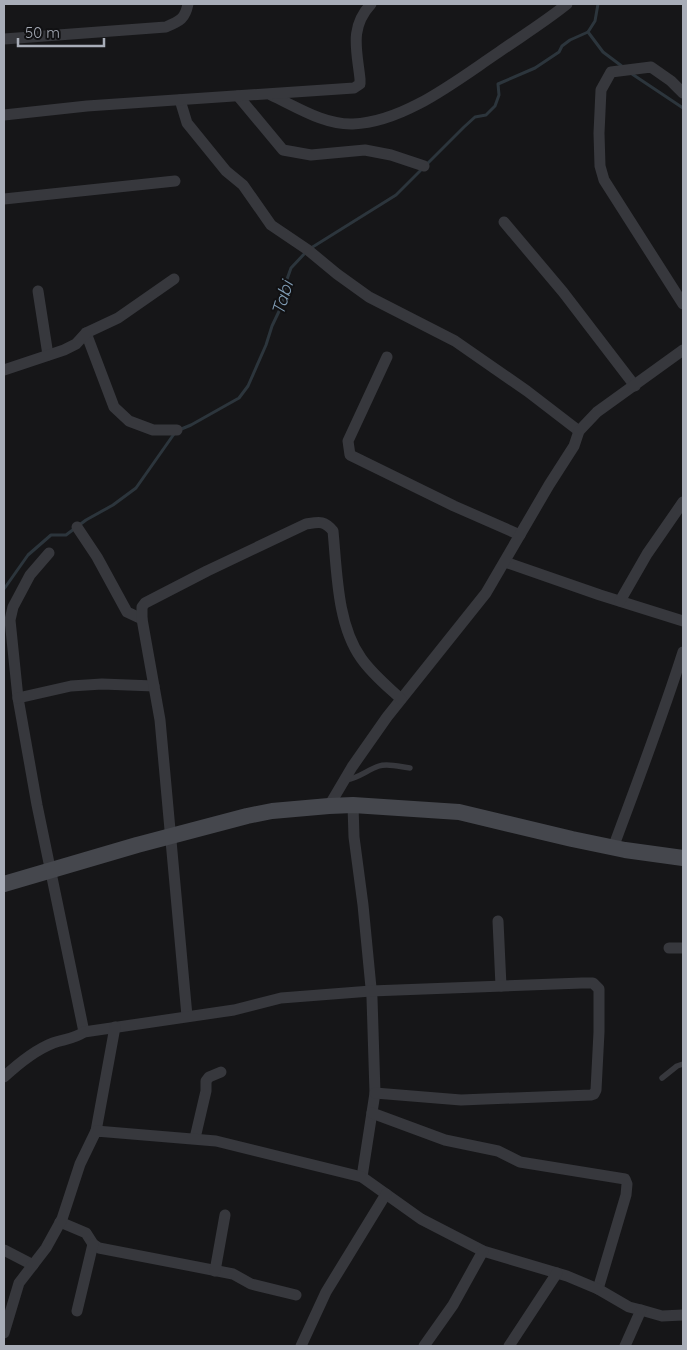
<svg xmlns="http://www.w3.org/2000/svg" width="687" height="1350" font-family="Quicksand,sans-serif">
<rect width="100%" height="100%" fill="#161618"/>
<g fill="none" stroke-linecap="round" stroke-linejoin="round">
<g stroke="#2c353c" stroke-width="3">
<path d="M588,32L603,52L623,67"/>
<path d="M632,74L683,108"/>
<path d="M311,248L396,195L464,127L475,117L486,115L495,106L499,95L498,84L535,68L559,52L562,46L570,40L588,32L595,21L598,4"/>
<path d="M179,430L191,425L239,398L248,386L266,345L272,326L282,305L286,282L291,268L306,252"/>
<path d="M4,589L28,555L51,535H66L86,520L113,505L136,488L174,434"/>
</g>
<g stroke="#37383d" stroke-width="5.5">
<path d="M346,780C359,778 367,770 379,766C388,763 401,767 410,768"/>
<path d="M662,1078L677,1066L683,1064"/>
</g>
<g stroke="#37383d" stroke-width="11">
<path d="M4,39L166,27C180,21 185,19 188,4"/>
<path d="M683,93L671,81L651,67L611,72L601,90L599,133L600,166L604,180L683,304"/>
<path d="M271,95C297,107 324,125 353,124C405,122 457,80 499,52C522,36 546,21 567,4"/>
<path d="M238,96L283,150L311,155L365,150L391,155L424,166"/>
<path d="M180,100L187,123L226,171L243,185L271,225L308,250L337,274L369,297L455,341L527,391L579,431"/>
<path d="M4,115L87,106L354,88L360,84V79C357,50 349,28 371,4"/>
<path d="M4,199L175,181"/>
<path d="M504,222L563,292L635,386"/>
<path d="M38,291L48,355"/>
<path d="M86,333L114,407L129,421L153,430H177"/>
<path d="M387,357L348,441L350,455L454,506L520,535"/>
<path d="M4,370L64,350L76,344L86,333L118,318L174,279"/>
<path d="M77,527L97,557L127,612L142,619"/>
<path d="M49,553L30,575L13,607L10,620L18,698L37,805L84,1032"/>
<path d="M505,562L600,595L683,621"/>
<path d="M620,601L647,554L683,502"/>
<path d="M18,698L71,686L102,684L154,686"/>
<path d="M353,805L354,837L363,905L372,998L375,1093L362,1177"/>
<path d="M329,806L352,767L387,717L486,593L549,485L574,446L579,431L597,412L683,350"/>
<path d="M613,848C637,783 662,718 683,652"/>
<path d="M498,921L501,986"/>
<path d="M669,948H683"/>
<path d="M187,1016L160,720L142,619V607L145,603L207,571L306,524C319,522 324,520 333,531C337,572 337,624 361,658C372,674 387,686 401,699"/>
<path d="M4,1077C18,1064 35,1050 53,1043C64,1039 74,1039 84,1032L234,1010L281,998L371,991L582,983H593L599,989V1032L596,1090L594,1094L591,1095L461,1100L375,1093"/>
<path d="M372,1113L445,1140L498,1151L520,1162L625,1179L627,1184L626,1195L598,1289"/>
<path d="M96,1131L115,1027"/>
<path d="M195,1138L206,1091V1081L209,1077L221,1072"/>
<path d="M60,1222L86,1233L93,1244L99,1248L233,1274L251,1284L296,1295"/>
<path d="M4,1250L33,1265"/>
<path d="M215,1271L225,1215"/>
<path d="M77,1311L93,1244"/>
<path d="M4,1333L19,1283L46,1248L62,1219L80,1164L96,1131L216,1141L362,1177L421,1219L483,1251L567,1276L598,1289L629,1307L641,1310L662,1316L683,1315"/>
<path d="M301,1346L326,1292L386,1194"/>
<path d="M424,1346L453,1305L483,1251"/>
<path d="M509,1346L557,1273"/>
<path d="M625,1346L641,1310"/>
</g>
<path stroke="#45474d" stroke-width="16" d="M4,884L137,845L247,816L272,811L329,806L353,805L459,812L572,839L625,850L683,858"/>
</g>
<g text-anchor="middle" dominant-baseline="central" stroke-width="4" stroke-linejoin="round" paint-order="stroke">
<g font-size="18" font-style="italic" fill="#7f9bb3" stroke="#111113">
<text transform="translate(282 298) rotate(-73)">Tabi</text>
</g>
</g>
<rect width="687" height="1350" fill="none" stroke="#a8adb8" stroke-width="10"/>
<path d="M18 38v8h86v-8" fill="none" stroke="#a8adb8" stroke-width="2.5"/>
<text x="25" y="38" font-size="15" fill="#a8adb8" stroke="#111113" stroke-width="4" paint-order="stroke">50 m</text>
</svg>
